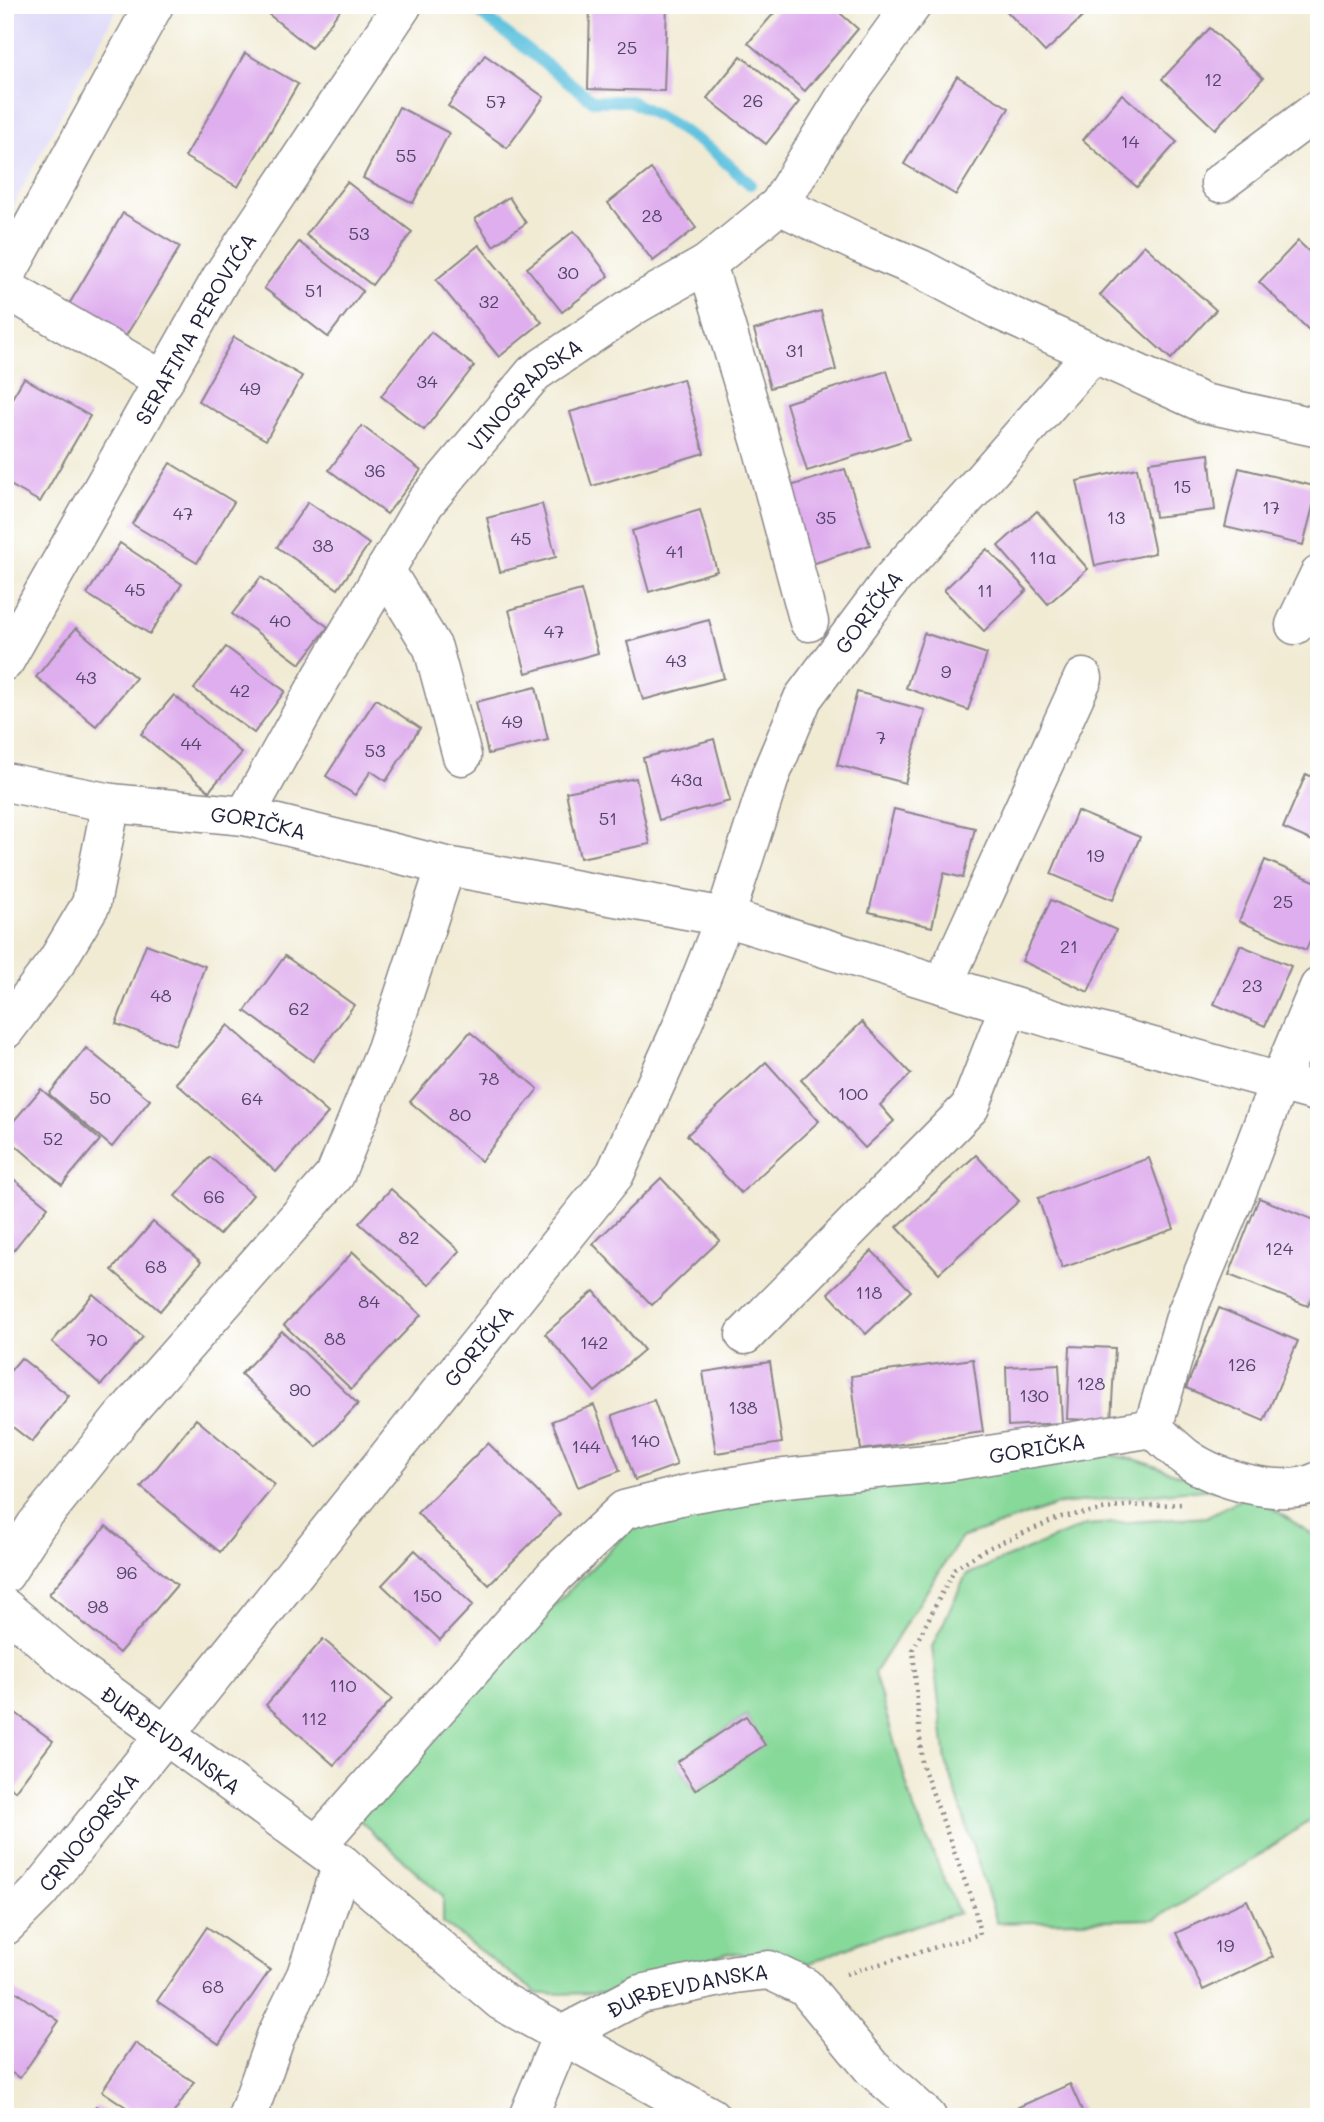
<svg xmlns="http://www.w3.org/2000/svg" width="1324" height="2122" font-family="Mali,sans-serif">
<rect width="100%" height="100%" fill="#fff"/>
<filter id="ink" filterUnits="userSpaceOnUse"><feTurbulence type="fractalNoise" baseFrequency=".0143" numOctaves="2"/><feDisplacementMap in="SourceGraphic" scale="14" xChannelSelector="R" yChannelSelector="G"/><feConvolveMatrix kernelMatrix="1 2 1 2 8 2 1 2 1" color-interpolation-filters="sRGB"/></filter>
<filter id="wash" filterUnits="userSpaceOnUse"><feTurbulence type="fractalNoise" baseFrequency=".00686" numOctaves="4" result="noise"/><feDisplacementMap in="SourceGraphic" scale="28" xChannelSelector="R" yChannelSelector="G"/><feGaussianBlur stdDeviation="1.57" result="paint"/><feColorMatrix in="noise" values="0 0 0 0 0 0 0 0 0 0 0 0 0 0 0 0 0 1.4 0 .05"/><feComposite in="paint" operator="in"/></filter>
<g filter="url(#wash)">
<rect width="100%" height="100%" fill="#f1ebd4"/>
<path fill="#dbd6f7" d="M5,5H119L5,221Z"/>
<g fill="#87d99a" stroke="#547e6a" stroke-width="2" fill-rule="evenodd">
<path d="M1084,1450L1137,1460L1221,1489L1183,1491L1060,1504L961,1538L874,1673L914,1809L959,1913L863,1941L811,1963L728,1953L608,1993L538,1994L443,1923V1896L358,1819L513,1646L632,1528L818,1485ZM746,1716L764,1745L695,1790L677,1762Z"/>
<path d="M1251,1494L1319,1539V1814L1246,1864L1155,1919L997,1923L946,1761L932,1647L966,1575L1086,1525L1206,1517Z"/>
</g>
<g fill="none" stroke-linecap="round" stroke-linejoin="round">
<path stroke="#61c2df" stroke-width="12" d="M470,5L593,101H630L666,120L712,150L750,184"/>
</g>
<g id="blocks">
<g fill="#dfaeee">
<path d="M257,5H344L311,48Z"/>
<path d="M590,5H667L664,91L588,89Z"/>
<path d="M781,5H831L858,29L805,91L748,43Z"/>
<path d="M1001,5H1085L1090,10L1045,52Z"/>
<path d="M1210,28L1263,78L1215,129L1162,79Z"/>
<path d="M245,53L298,84L238,187L185,157Z"/>
<path d="M485,55L544,97L507,148L448,106Z"/>
<path d="M741,56L799,102L766,144L707,98Z"/>
<path d="M957,76L1009,108L956,195L904,164Z"/>
<path d="M1122,94L1177,142L1137,187L1083,140Z"/>
<path d="M399,107L449,133L413,203L363,178Z"/>
<path d="M651,169L696,228L653,261L608,203Z"/>
<path d="M347,182L412,232L372,285L306,235Z"/>
<path d="M509,197L526,223L493,246L475,219Z"/>
<path d="M123,213L180,247L124,339L68,306Z"/>
<path d="M574,231L609,276L562,312L527,268Z"/>
<path d="M1298,241L1319,261V326L1312,333L1259,282Z"/>
<path d="M299,242L363,291L328,337L264,288Z"/>
<path d="M479,245L542,322L499,357L436,280Z"/>
<path d="M1144,245L1216,310L1171,359L1100,295Z"/>
<path d="M821,311L836,370L770,388L754,330Z"/>
<path d="M431,332L474,366L424,430L381,396Z"/>
<path d="M234,337L302,376L266,440L198,401Z"/>
<path d="M887,371L909,439L807,471L786,403Z"/>
<path d="M24,378L90,416L40,502L5,482V410Z"/>
<path d="M683,379L704,453L592,486L570,412Z"/>
<path d="M362,426L421,470L387,514L329,470Z"/>
<path d="M1209,454L1215,510L1155,517L1149,462Z"/>
<path d="M170,463L234,502L197,563L132,524Z"/>
<path d="M1137,468L1155,553L1095,566L1077,481Z"/>
<path d="M1239,468L1318,487L1303,545L1225,527Z"/>
<path d="M845,469L870,545L806,566L781,489Z"/>
<path d="M308,502L369,544L338,589L277,547Z"/>
<path d="M542,504L556,557L500,572L487,518Z"/>
<path d="M700,510L717,571L649,592L632,531Z"/>
<path d="M1037,511L1088,569L1048,604L998,546Z"/>
<path d="M120,543L182,584L150,634L87,594Z"/>
<path d="M987,549L1027,590L984,631L944,590Z"/>
<path d="M261,577L328,627L300,664L232,614Z"/>
<path d="M581,590L598,653L526,673L509,610Z"/>
<path d="M709,620L724,678L643,700L627,642Z"/>
<path d="M76,628L136,678L96,726L36,677Z"/>
<path d="M924,633L987,654L968,710L906,688Z"/>
<path d="M226,647L285,691L254,733L194,689Z"/>
<path d="M536,687L548,740L488,754L476,702Z"/>
<path d="M857,692L925,710L905,783L837,765Z"/>
<path d="M174,695L242,753L209,791L141,734Z"/>
<path d="M376,699L420,728L386,781L371,771L355,795L326,776Z"/>
<path d="M714,739L730,801L659,820L643,758Z"/>
<path d="M1306,774L1319,780V844L1283,828Z"/>
<path d="M636,778L650,844L580,858L566,792Z"/>
<path d="M894,809L975,828L963,878L944,873L932,927L869,912Z"/>
<path d="M1077,811L1140,837L1113,900L1051,874Z"/>
<path d="M1265,860L1319,883V920L1306,950L1239,921Z"/>
<path d="M1051,900L1116,930L1088,992L1022,961Z"/>
<path d="M146,944L205,966L175,1045L116,1024Z"/>
<path d="M1240,945L1291,966L1265,1026L1214,1004Z"/>
<path d="M285,956L354,1005L313,1061L245,1011Z"/>
<path d="M862,1022L911,1074L880,1105L894,1121L865,1148L801,1080Z"/>
<path d="M228,1025L328,1113L276,1172L176,1083Z"/>
<path d="M470,1032L538,1089L481,1161L410,1102Z"/>
<path d="M86,1048L150,1100L112,1147L49,1094Z"/>
<path d="M766,1062L819,1121L741,1193L687,1135Z"/>
<path d="M41,1089L100,1140L62,1185L5,1136V1131Z"/>
<path d="M976,1155L1019,1201L939,1273L897,1227Z"/>
<path d="M210,1157L253,1195L219,1235L175,1196Z"/>
<path d="M1149,1158L1174,1229L1062,1268L1038,1198Z"/>
<path d="M5,1172L48,1207L8,1257L5,1255Z"/>
<path d="M661,1178L720,1240L652,1305L593,1244Z"/>
<path d="M391,1189L460,1251L429,1285L359,1223Z"/>
<path d="M1259,1198L1319,1222V1280L1308,1306L1229,1275Z"/>
<path d="M153,1222L201,1262L160,1311L112,1270Z"/>
<path d="M872,1251L911,1291L866,1334L828,1293Z"/>
<path d="M353,1252L421,1315L351,1389L284,1325Z"/>
<path d="M594,1291L644,1350L595,1392L545,1334Z"/>
<path d="M93,1294L143,1337L101,1385L52,1342Z"/>
<path d="M1219,1308L1298,1341L1264,1421L1186,1388Z"/>
<path d="M282,1331L358,1404L317,1447L241,1374Z"/>
<path d="M1070,1346L1115,1348L1111,1421L1067,1419Z"/>
<path d="M21,1358L69,1396L32,1442L5,1421V1377Z"/>
<path d="M973,1359L983,1432L861,1450L851,1376Z"/>
<path d="M770,1362L782,1443L716,1453L703,1372Z"/>
<path d="M1059,1364L1062,1423L1008,1426L1006,1367Z"/>
<path d="M654,1400L677,1465L635,1480L612,1415Z"/>
<path d="M594,1405L620,1471L578,1487L552,1421Z"/>
<path d="M196,1419L275,1485L220,1552L141,1487Z"/>
<path d="M488,1443L560,1514L489,1585L417,1513Z"/>
<path d="M106,1526L177,1585L119,1653L49,1594Z"/>
<path d="M415,1550L473,1605L440,1640L382,1585Z"/>
<path d="M323,1639L392,1699L334,1765L266,1705Z"/>
<path d="M5,1705L53,1741L15,1791L5,1783Z"/>
<path d="M746,1716L765,1745L695,1790L677,1762Z"/>
<path d="M1247,1900L1273,1957L1203,1990L1176,1933Z"/>
<path d="M207,1927L270,1970L219,2044L157,2001Z"/>
<path d="M11,1988L59,2021L20,2078L5,2069V1996Z"/>
<path d="M135,2043L194,2082L171,2117H141L102,2091Z"/>
<path d="M1070,2084L1085,2117H1017L1014,2109Z"/>
<path d="M96,2106L113,2117H89Z"/>
</g>
</g>
</g>
<g filter="url(#ink)">
<use href="#blocks" fill-opacity="0" stroke="#8a8688" stroke-width="2"/>
<g fill="none" stroke-linecap="round" stroke-linejoin="round">
<defs>
<g id="street">
<path d="M1220,183L1319,109"/>
<path d="M779,205L861,244L921,269L998,310L1203,403L1319,428"/>
<path d="M707,264L762,446L809,622"/>
<path d="M5,277L154,5"/>
<path d="M5,288L164,381"/>
<path d="M385,570L433,648L462,756"/>
<path d="M1295,625L1319,575"/>
<path id="s1" d="M5,661L221,278L402,6"/>
<path id="s2" d="M5,782L111,803L245,816L446,866L725,917L1056,1020L1319,1093"/>
<path id="s3" d="M245,816L322,677L425,503L534,373L635,305L707,264L779,205L845,97L912,5"/>
<path d="M943,985L1083,678"/>
<path d="M5,1030L57,961L91,904L111,803"/>
<path d="M745,1335L970,1107L1009,1006"/>
<path d="M1153,1428L1186,1314L1237,1192L1279,1082L1319,987"/>
<path d="M1153,1428C1163,1438 1174,1448 1185,1457C1217,1480 1282,1499 1319,1481"/>
<path d="M5,1574L36,1525L121,1419L335,1175L386,1049L446,866"/>
<path id="s4" d="M5,1608L82,1674L342,1864L501,2001L711,2117"/>
<path id="s5" d="M317,1845L556,1574L624,1510L688,1494L775,1479L947,1462L1153,1428"/>
<path id="s6" d="M5,1926L39,1892L615,1174L682,1026L725,917L771,774L803,698L891,580L985,477L1093,353"/>
<path d="M247,2117L276,2036L306,1975L342,1864"/>
<path id="s7" d="M528,2117L562,2035L640,1994L735,1974L769,1970L805,1987L872,2068L927,2117"/>
</g>
</defs>
<use href="#street" stroke="#8a8688" stroke-width="41"/>
<path stroke="#8a8688" stroke-width="4.5" stroke-dasharray="2 5" stroke-linecap="butt" d="M846,1974L980,1934L974,1906L922,1764L913,1649L955,1568L986,1549L1061,1517L1125,1506L1184,1504"/>
<use href="#street" stroke="#fff" stroke-width="38"/>
</g>
</g>
<g text-anchor="middle" dominant-baseline="central" stroke-width="5" stroke-linejoin="round" paint-order="stroke">
<g font-size="18" fill="#514568">
<text x="627" y="47">25</text>
<text x="1213" y="79">12</text>
<text x="753" y="100">26</text>
<text x="496" y="101">57</text>
<text x="1130" y="141">14</text>
<text x="406" y="155">55</text>
<text x="652" y="215">28</text>
<text x="359" y="233">53</text>
<text x="568" y="272">30</text>
<text x="314" y="290">51</text>
<text x="489" y="301">32</text>
<text x="795" y="350">31</text>
<text x="427" y="381">34</text>
<text x="250" y="388">49</text>
<text x="375" y="470">36</text>
<text x="1182" y="486">15</text>
<text x="1271" y="507">17</text>
<text x="183" y="513">47</text>
<text x="826" y="517">35</text>
<text x="1116" y="517">13</text>
<text x="521" y="538">45</text>
<text x="323" y="545">38</text>
<text x="675" y="551">41</text>
<text x="1043" y="557">11a</text>
<text x="135" y="589">45</text>
<text x="985" y="590">11</text>
<text x="280" y="620">40</text>
<text x="554" y="631">47</text>
<text x="676" y="660">43</text>
<text x="946" y="671">9</text>
<text x="86" y="677">43</text>
<text x="240" y="690">42</text>
<text x="512" y="721">49</text>
<text x="881" y="737">7</text>
<text x="191" y="743">44</text>
<text x="375" y="750">53</text>
<text x="687" y="779">43a</text>
<text x="608" y="818">51</text>
<text x="1095" y="855">19</text>
<text x="1283" y="901">25</text>
<text x="1069" y="946">21</text>
<text x="1252" y="985">23</text>
<text x="161" y="995">48</text>
<text x="299" y="1008">62</text>
<text x="489" y="1078">78</text>
<text x="853" y="1093">100</text>
<text x="100" y="1097">50</text>
<text x="252" y="1098">64</text>
<text x="460" y="1114">80</text>
<text x="53" y="1138">52</text>
<text x="214" y="1196">66</text>
<text x="409" y="1237">82</text>
<text x="1279" y="1248">124</text>
<text x="156" y="1266">68</text>
<text x="869" y="1292">118</text>
<text x="369" y="1301">84</text>
<text x="335" y="1338">88</text>
<text x="97" y="1339">70</text>
<text x="594" y="1342">142</text>
<text x="1242" y="1364">126</text>
<text x="1091" y="1383">128</text>
<text x="300" y="1389">90</text>
<text x="1034" y="1395">130</text>
<text x="743" y="1407">138</text>
<text x="645" y="1440">140</text>
<text x="586" y="1446">144</text>
<text x="127" y="1572">96</text>
<text x="427" y="1595">150</text>
<text x="98" y="1606">98</text>
<text x="343" y="1685">110</text>
<text x="314" y="1718">112</text>
<text x="1225" y="1945">19</text>
<text x="213" y="1986">68</text>
</g>
<g font-size="21" fill="#22223b" stroke="#fff">
<text stroke="none"><textPath href="#s1" startOffset="383">SERAFIMA PEROVIĆA</textPath></text>
<text stroke="none"><textPath href="#s3" startOffset="509">VINOGRADSKA</textPath></text>
<text stroke="none"><textPath href="#s6" startOffset="1589">GORIČKA</textPath></text>
<text stroke="none"><textPath href="#s2" startOffset="257">GORIČKA</textPath></text>
<text stroke="none"><textPath href="#s6" startOffset="749">GORIČKA</textPath></text>
<text stroke="none"><textPath href="#s5" startOffset="873">GORIČKA</textPath></text>
<text stroke="none"><textPath href="#s4" startOffset="212">ĐURĐEVDANSKA</textPath></text>
<text stroke="none"><textPath href="#s6" startOffset="126">CRNOGORSKA</textPath></text>
<text stroke="none"><textPath href="#s7" startOffset="224">ĐURĐEVDANSKA</textPath></text>
</g>
</g>
<rect width="1324" height="2122" fill="none" stroke="#fff" stroke-width="28"/>
</svg>
